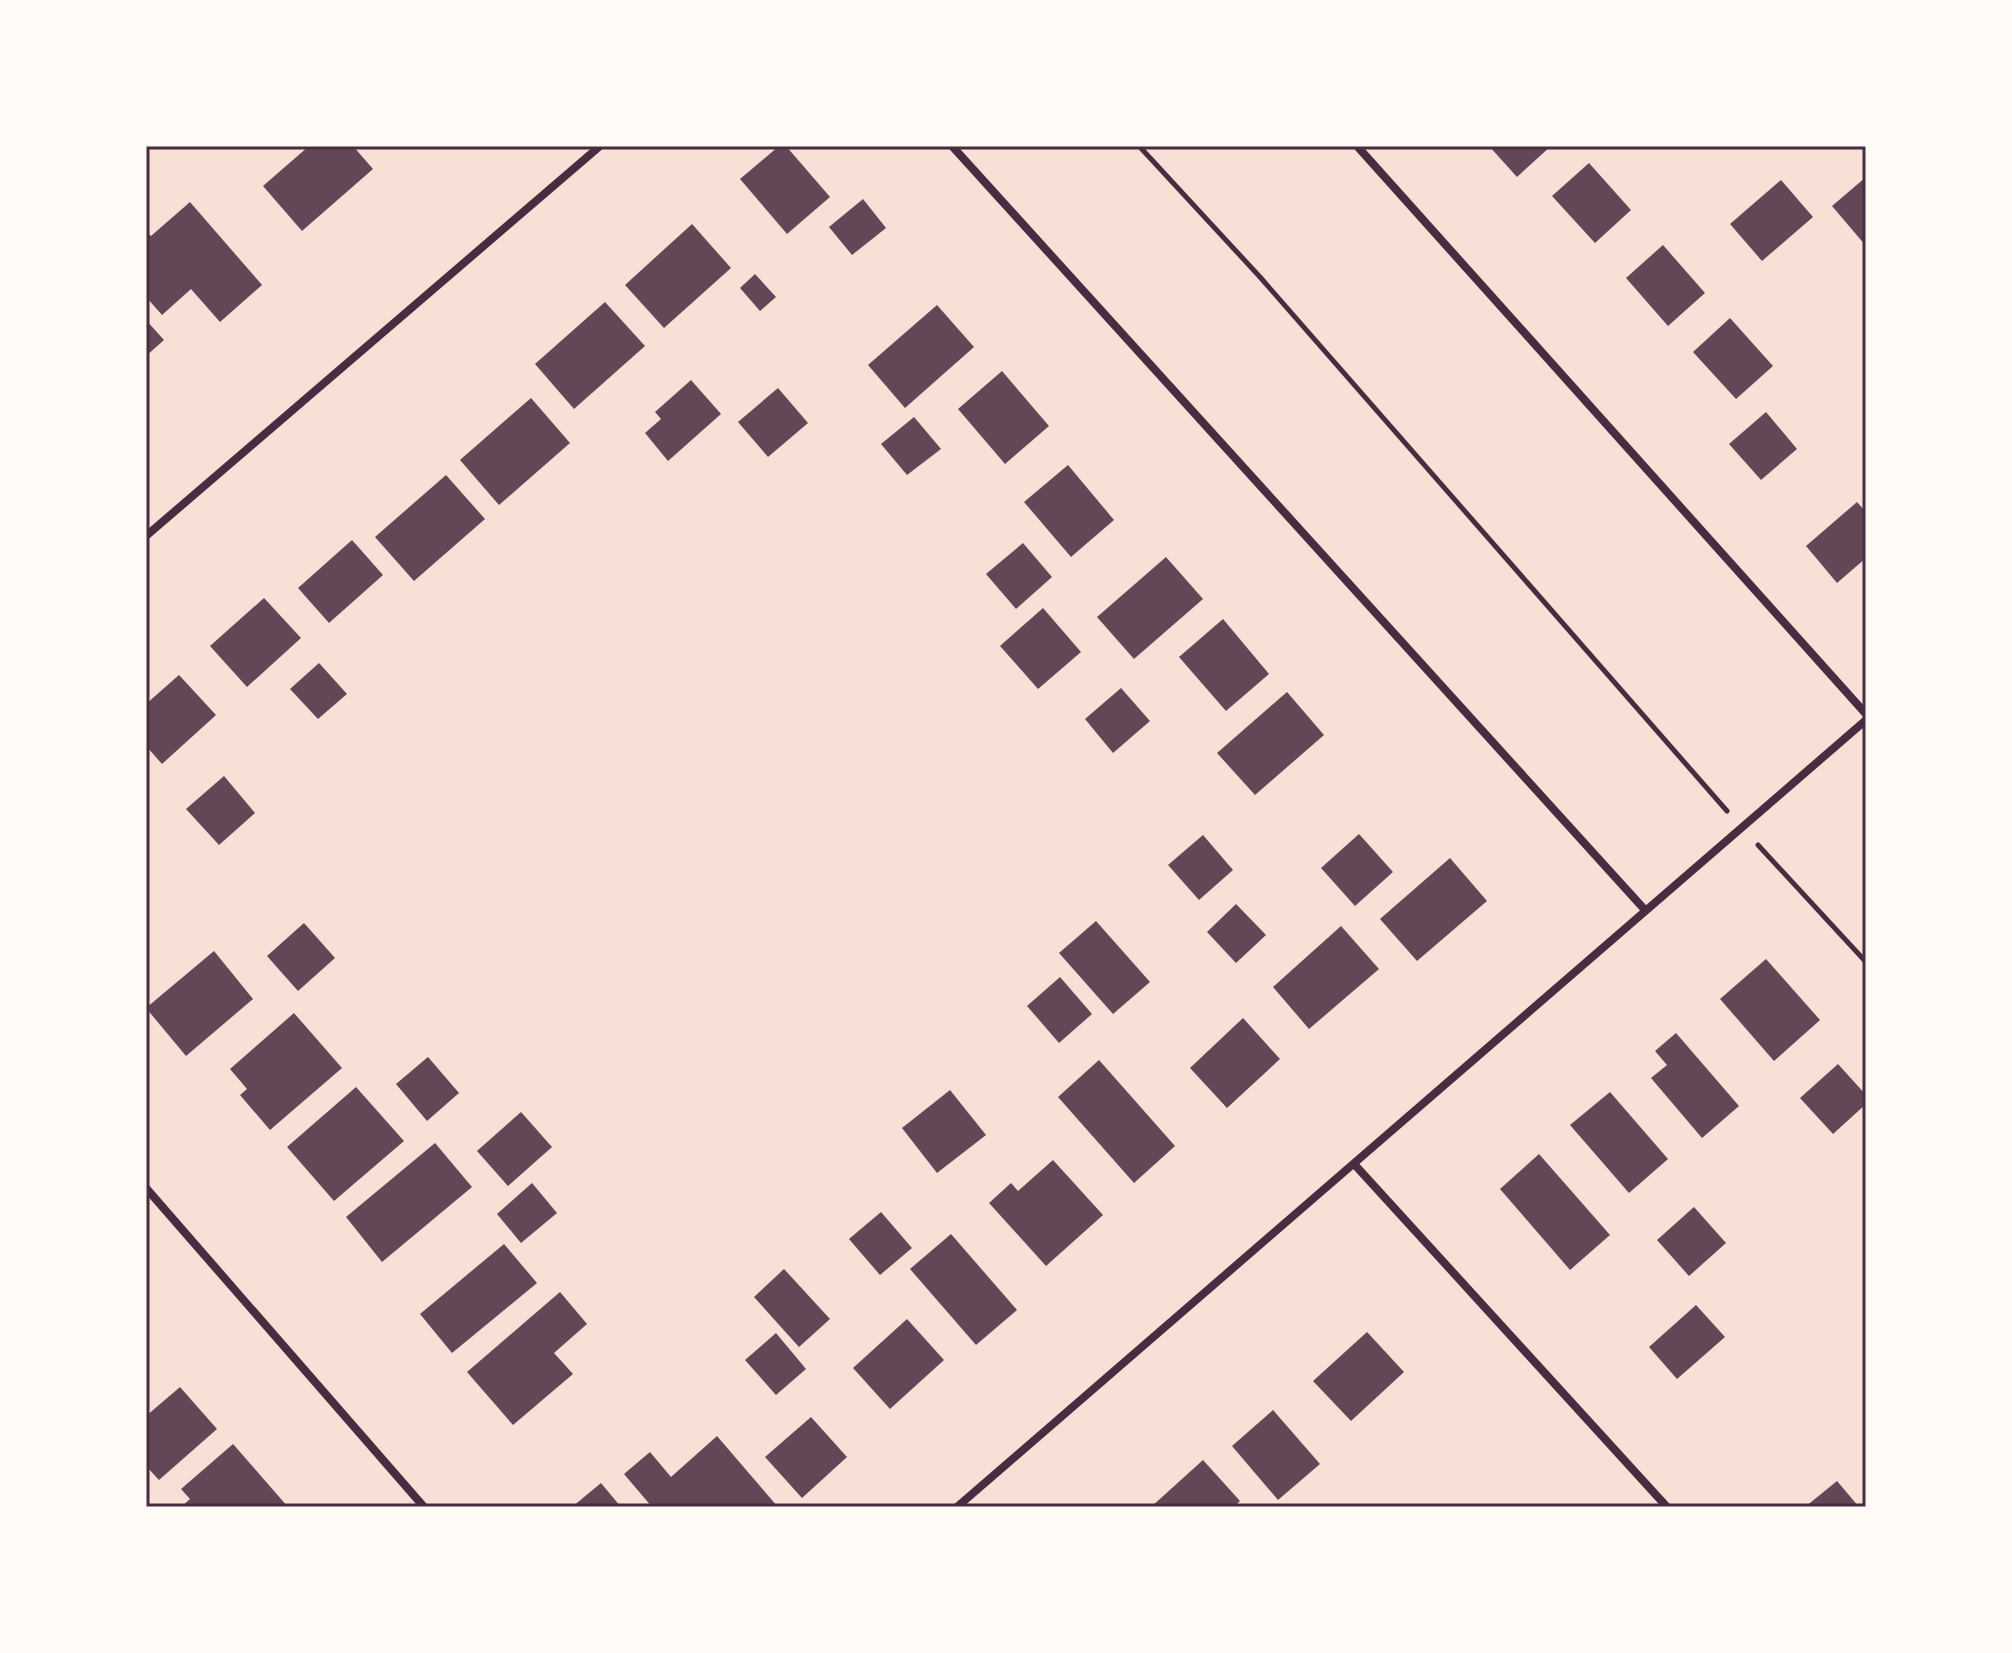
<svg xmlns="http://www.w3.org/2000/svg" width="2012" height="1653" font-family="'Work Sans',sans-serif">
<rect width="100%" height="100%" fill="#f7e1d7"/>
<g fill="#644757">
<path d="M309,146H353L373,169L302,231L263,186Z"/>
<path d="M779,146H786L830,197L787,234L740,179Z"/>
<path d="M1489,146H1551L1517,177Z"/>
<path d="M1589,163L1631,210L1595,243L1552,196Z"/>
<path d="M1866,177V246L1832,206Z"/>
<path d="M1781,180L1813,217L1762,261L1730,224Z"/>
<path d="M863,199L886,228L852,255L829,227Z"/>
<path d="M190,202L262,285L220,322L191,289L162,315L146,297V231L151,236Z"/>
<path d="M692,224L731,268L664,328L625,285Z"/>
<path d="M1663,245L1705,293L1668,326L1626,278Z"/>
<path d="M755,274L776,297L760,311L740,288Z"/>
<path d="M605,302L645,346L574,409L535,364Z"/>
<path d="M937,305L974,347L905,408L868,365Z"/>
<path d="M1730,318L1773,366L1736,399L1693,352Z"/>
<path d="M146,320L164,340L146,356Z"/>
<path d="M1002,371L1049,426L1005,464L958,409Z"/>
<path d="M691,380L721,414L668,461L645,433L661,419L655,412Z"/>
<path d="M778,388L808,423L768,457L738,422Z"/>
<path d="M531,398L570,443L499,505L460,460Z"/>
<path d="M1766,412L1797,449L1761,480L1729,444Z"/>
<path d="M914,417L941,449L907,475L881,444Z"/>
<path d="M1068,465L1114,520L1071,557L1024,502Z"/>
<path d="M446,475L485,519L414,581L375,537Z"/>
<path d="M1857,502L1866,512V558L1837,583L1806,546Z"/>
<path d="M352,540L383,575L329,623L298,588Z"/>
<path d="M1023,543L1052,577L1016,609L986,574Z"/>
<path d="M1166,557L1203,599L1134,659L1097,617Z"/>
<path d="M264,598L301,638L247,687L210,646Z"/>
<path d="M1043,608L1081,652L1038,689L1000,646Z"/>
<path d="M1223,619L1269,674L1226,711L1179,657Z"/>
<path d="M319,663L347,694L318,719L290,689Z"/>
<path d="M179,675L216,715L162,764L146,746V704Z"/>
<path d="M1121,688L1150,721L1113,753L1085,719Z"/>
<path d="M1287,692L1324,735L1255,795L1217,753Z"/>
<path d="M224,776L255,813L219,845L186,809Z"/>
<path d="M1359,834L1393,872L1355,906L1321,868Z"/>
<path d="M1203,835L1233,870L1199,900L1168,865Z"/>
<path d="M1450,858L1487,901L1417,961L1380,919Z"/>
<path d="M1236,904L1266,935L1236,963L1207,932Z"/>
<path d="M1096,921L1150,982L1113,1014L1059,953Z"/>
<path d="M304,923L335,958L298,991L267,956Z"/>
<path d="M1341,926L1379,969L1309,1029L1273,987Z"/>
<path d="M214,951L253,999L186,1056L146,1008Z"/>
<path d="M1766,959L1820,1020L1774,1061L1720,999Z"/>
<path d="M1060,977L1092,1014L1059,1043L1027,1006Z"/>
<path d="M294,1013L342,1068L270,1130L240,1095L247,1089L230,1069Z"/>
<path d="M1243,1018L1280,1059L1227,1108L1190,1068Z"/>
<path d="M1676,1033L1739,1106L1702,1138L1651,1078L1667,1065L1655,1051Z"/>
<path d="M428,1057L459,1093L427,1121L396,1084Z"/>
<path d="M1099,1060L1175,1146L1134,1183L1058,1097Z"/>
<path d="M1838,1064L1866,1095V1104L1833,1134L1800,1098Z"/>
<path d="M356,1087L404,1141L334,1201L287,1147Z"/>
<path d="M950,1090L986,1135L937,1173L902,1128Z"/>
<path d="M1610,1092L1668,1159L1629,1193L1570,1125Z"/>
<path d="M521,1112L552,1147L508,1186L477,1151Z"/>
<path d="M435,1143L472,1187L382,1262L346,1217Z"/>
<path d="M1539,1154L1610,1235L1570,1270L1500,1189Z"/>
<path d="M1053,1160L1103,1215L1046,1266L989,1203L1011,1183L1018,1191Z"/>
<path d="M532,1183L557,1213L521,1243L497,1214Z"/>
<path d="M1694,1207L1726,1243L1689,1276L1657,1240Z"/>
<path d="M881,1212L912,1248L880,1275L849,1239Z"/>
<path d="M951,1234L1017,1310L976,1345L910,1269Z"/>
<path d="M504,1244L537,1283L452,1353L420,1314Z"/>
<path d="M784,1269L830,1319L799,1347L754,1297Z"/>
<path d="M560,1292L587,1324L554,1353L573,1374L513,1425L467,1372Z"/>
<path d="M1696,1305L1725,1337L1677,1379L1649,1347Z"/>
<path d="M907,1319L944,1360L890,1409L853,1368Z"/>
<path d="M1367,1332L1404,1372L1351,1421L1313,1381Z"/>
<path d="M776,1333L806,1369L776,1395L745,1360Z"/>
<path d="M180,1387L217,1429L159,1480L146,1466V1416Z"/>
<path d="M1273,1410L1320,1464L1278,1500L1232,1446Z"/>
<path d="M811,1417L847,1457L802,1498L765,1457Z"/>
<path d="M717,1436L778,1507H652L624,1474L650,1452L671,1477Z"/>
<path d="M233,1444L288,1507H181L190,1499L181,1489Z"/>
<path d="M1203,1460L1240,1501L1234,1507H1151Z"/>
<path d="M1837,1481L1859,1507H1805Z"/>
<path d="M601,1483L621,1507H572Z"/>
</g>
<g fill="none" stroke-linecap="round" stroke-linejoin="round">
<g stroke="#4a2c40" stroke-width="5">
<path d="M1139,146L1260,277L1727,811"/>
<path d="M1758,845L1866,962"/>
</g>
<g stroke="#4a2c40" stroke-width="8">
<path d="M952,146L1645,910"/>
<path d="M1357,146L1866,714"/>
<path d="M146,536L600,146"/>
<path d="M1355,1165L1667,1507"/>
<path d="M146,1188L424,1507"/>
<path d="M957,1507L1866,720"/>
</g>
</g>
<rect width="2012" height="1653" fill="none" stroke="#fffaf5" stroke-width="296"/>
<rect x="148" y="148" width="1716" height="1357" fill="none" stroke="#4a2c40" stroke-width="3"/>
</svg>
